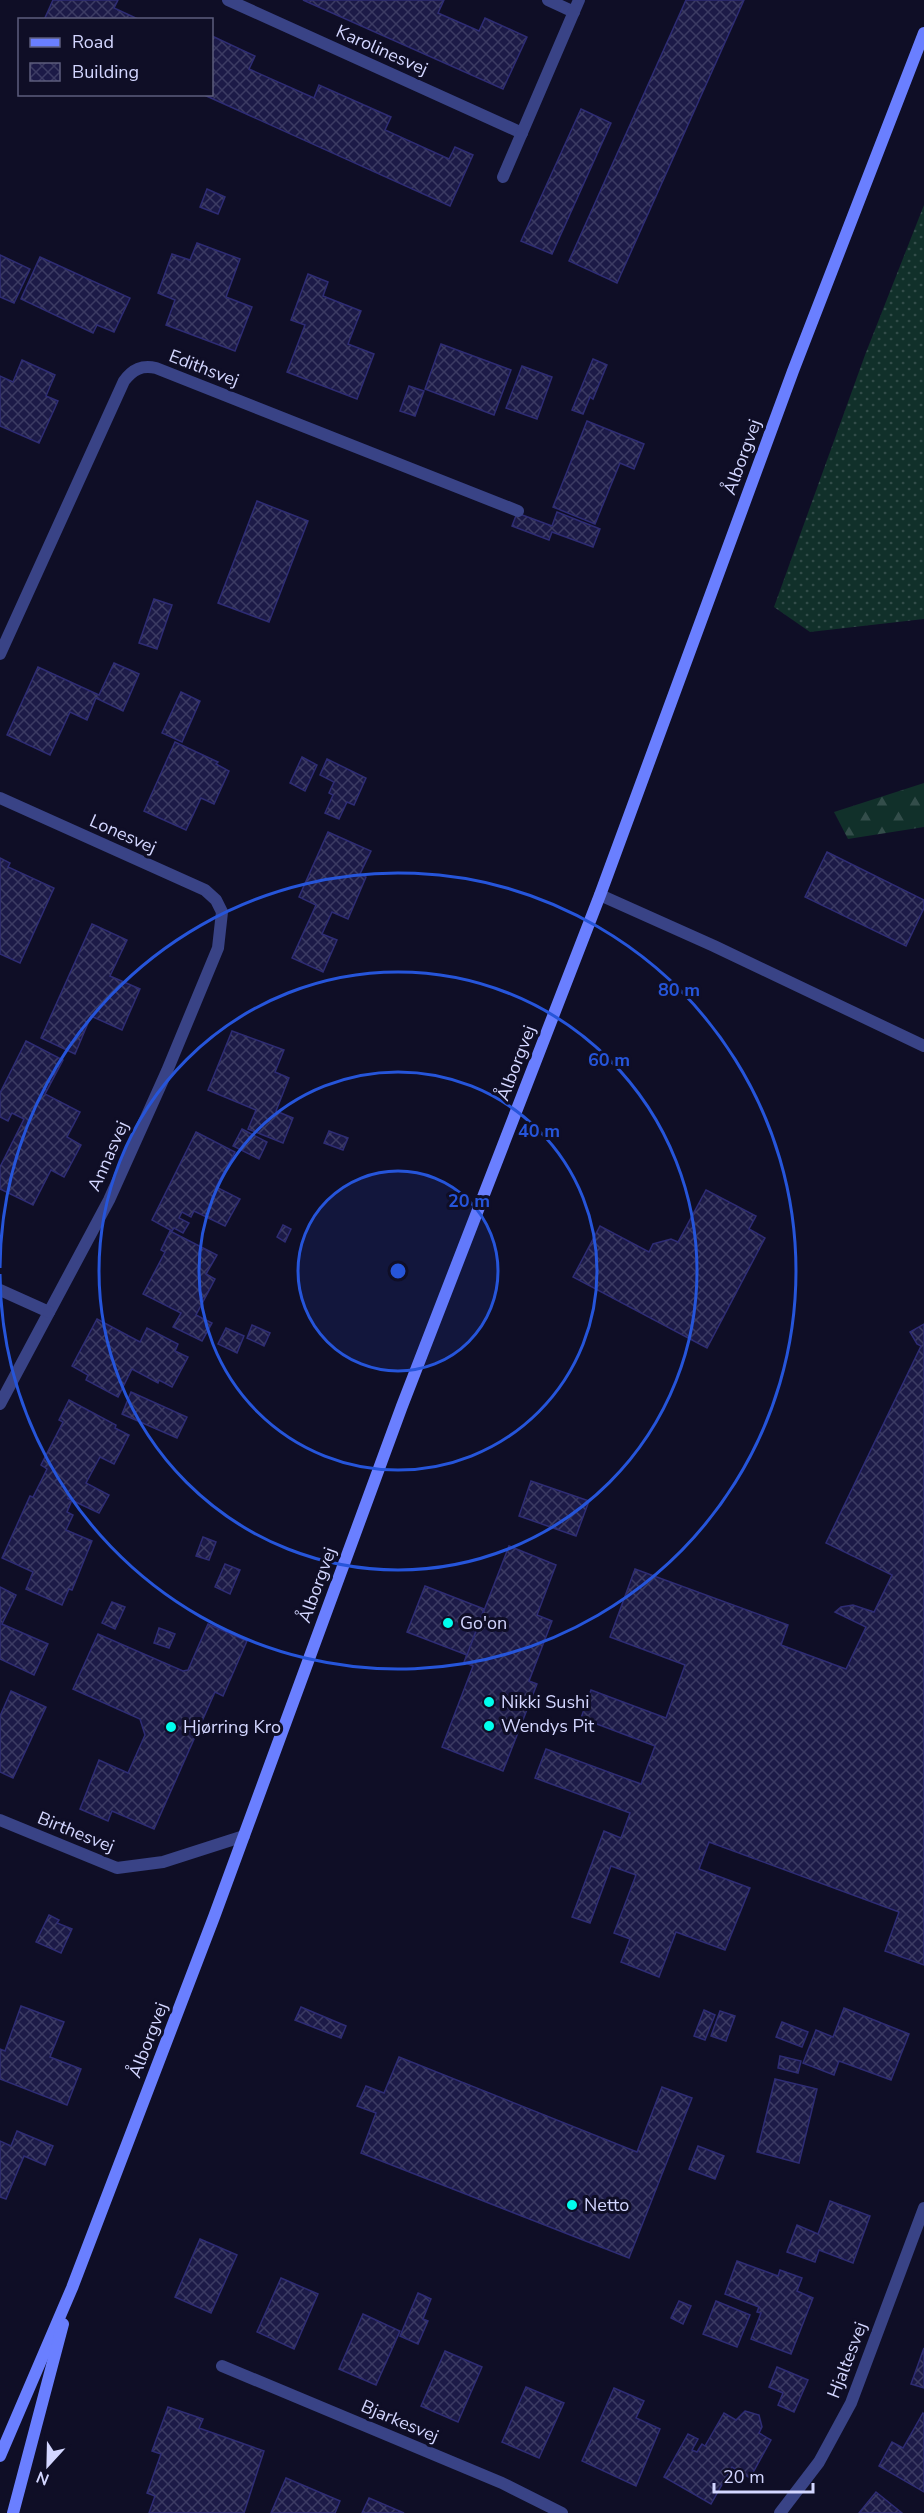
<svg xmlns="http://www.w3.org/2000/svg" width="924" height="2513" font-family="'Nunito Sans',sans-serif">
<defs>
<pattern id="grass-dots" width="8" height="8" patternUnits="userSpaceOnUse" patternTransform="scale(1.5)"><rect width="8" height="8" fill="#11302a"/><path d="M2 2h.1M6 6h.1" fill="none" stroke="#334d4a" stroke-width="1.8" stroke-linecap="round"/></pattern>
<pattern id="forest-firs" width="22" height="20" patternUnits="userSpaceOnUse" patternTransform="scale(1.5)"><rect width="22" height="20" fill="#11302a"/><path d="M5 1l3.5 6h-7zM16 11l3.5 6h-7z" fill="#334d4a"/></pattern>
<pattern id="building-cross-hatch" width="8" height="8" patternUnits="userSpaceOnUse" patternTransform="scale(1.5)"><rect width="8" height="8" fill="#1c1a47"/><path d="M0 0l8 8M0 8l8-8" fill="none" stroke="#3c3b63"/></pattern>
</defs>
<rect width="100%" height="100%" fill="#0f0e26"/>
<path fill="url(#grass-dots)" d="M924,205V619L810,632L774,607L865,355Z"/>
<path fill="url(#forest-firs)" d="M924,783V827L848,839L834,812Z"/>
<g fill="url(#building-cross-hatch)" stroke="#2e2c74" stroke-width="1.5">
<path d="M53,0H118L114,8L140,20H44Z"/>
<path d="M303,0H444L438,13L479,31L485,18L527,37L503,89Z"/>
<path d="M686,0H744L617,283L569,261Z"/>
<path d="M212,36L255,56L249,69L314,98L319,85L391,117L385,130L449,159L455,147L473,155L450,206L202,94H212Z"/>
<path d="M581,109L611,123L552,254L521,241Z"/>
<path d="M207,189L225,197L218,214L200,207Z"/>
<path d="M197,243L240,259L226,297L252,307L235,351L166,325L175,300L158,293L172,254L190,260Z"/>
<path d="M0,255L30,269L14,303L0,297Z"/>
<path d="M40,257L130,298L114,332L97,325L93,333L21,299Z"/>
<path d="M308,274L328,282L323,296L361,311L348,344L374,354L357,399L287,372L305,325L291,320Z"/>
<path d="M441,344L511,370L494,415L425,389Z"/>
<path d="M593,359L607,365L593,399L590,397L583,414L572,410Z"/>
<path d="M22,360L55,375L46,396L58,401L39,443L0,426V376L13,382Z"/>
<path d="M522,366L552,377L537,419L506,408Z"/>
<path d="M409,386L424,391L415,416L400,411Z"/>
<path d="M587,421L644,444L634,469L620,463L595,524L553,507Z"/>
<path d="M257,501L308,521L269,622L218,603Z"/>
<path d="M557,512L600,529L593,547L552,532L549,540L512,526L517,513L552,526Z"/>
<path d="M154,599L172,605L157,649L139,643Z"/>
<path d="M114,663L139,674L123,711L96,698L87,720L70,712L50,755L7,735L38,667L99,695Z"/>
<path d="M181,692L200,701L182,742L162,733Z"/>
<path d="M175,742L218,762L216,764L229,771L214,804L201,798L186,830L144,811Z"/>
<path d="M302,757L317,765L305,791L290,783Z"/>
<path d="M327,759L366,778L354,805L347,802L339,819L325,813L333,795L329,793L334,782L320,775Z"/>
<path d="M328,832L371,851L360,874L366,877L348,919L332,912L322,934L337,940L323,972L292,958L316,905L299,897Z"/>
<path d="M827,852L924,900V908L906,946L805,897Z"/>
<path d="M0,858L10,863L8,867L54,888L20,963L0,954Z"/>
<path d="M92,924L127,940L110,976L140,989L122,1030L91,1016L75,1054L41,1038Z"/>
<path d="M232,1031L284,1050L275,1072L289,1078L276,1111L293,1118L283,1143L248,1129L256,1110L208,1090Z"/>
<path d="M26,1041L63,1060L45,1094L80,1112L67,1137L81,1145L64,1177L51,1170L33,1205L0,1189V1167L24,1119L12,1113L8,1121L0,1117V1093Z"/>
<path d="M242,1129L267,1142L259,1159L233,1146Z"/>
<path d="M329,1131L348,1138L343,1150L324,1143Z"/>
<path d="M196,1132L235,1152L216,1187L240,1199L225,1226L194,1211L191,1217L182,1212L179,1218L189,1223L183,1233L174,1228L172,1231L152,1220Z"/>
<path d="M706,1190L756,1216L749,1229L765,1238L707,1348L573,1277L600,1226L649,1252L653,1244L671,1239L678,1242Z"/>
<path d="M283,1225L291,1229L285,1242L277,1237Z"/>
<path d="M170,1231L217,1255L206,1274L215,1279L196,1315L212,1323L202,1341L173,1327L181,1313L143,1294L165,1252L161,1250Z"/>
<path d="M97,1319L140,1342L147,1328L178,1344L175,1351L188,1357L172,1387L159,1380L158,1383L132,1369L118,1397L86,1380L88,1375L72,1366Z"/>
<path d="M924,1324V1965L885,1951L899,1912L709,1842L699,1869L750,1888L725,1950L676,1932L659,1977L621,1962L630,1939L614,1933L636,1875L611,1866L590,1923L572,1917L604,1831L621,1838L630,1813L535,1778L546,1749L641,1784L655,1746L581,1718L591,1690L666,1718L685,1665L610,1637L635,1569L788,1625L781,1645L846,1669L866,1627L835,1612L841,1607L853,1605L874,1612L892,1575L826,1543L921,1346L917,1344L910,1332Z"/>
<path d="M252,1325L270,1333L264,1346L247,1338Z"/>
<path d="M226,1328L244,1336L237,1353L218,1344Z"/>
<path d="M131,1392L187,1417L177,1438L122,1414Z"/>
<path d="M69,1400L116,1425L115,1428L129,1435L114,1464L100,1457L86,1483L109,1495L99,1513L67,1498L72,1500L67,1512L73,1515L66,1530L92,1541L72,1590L69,1589L62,1605L26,1589L33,1572L2,1558L30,1496L33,1497L47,1469L41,1465L63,1422L59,1420Z"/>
<path d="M531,1481L589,1501L576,1536L519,1516Z"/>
<path d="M203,1537L216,1542L209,1560L196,1556Z"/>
<path d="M509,1546L556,1565L537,1615L552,1621L529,1681L537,1684L503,1771L442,1747L473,1666L464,1662Z"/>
<path d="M225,1564L240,1570L230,1594L215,1587Z"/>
<path d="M425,1586L484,1609L467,1655L407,1632Z"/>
<path d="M0,1587L16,1595L2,1624L48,1644L34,1675L0,1659Z"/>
<path d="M112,1602L125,1607L115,1629L102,1623Z"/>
<path d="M208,1624L247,1641L223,1696L215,1692L154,1829L112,1811L108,1821L80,1809L99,1760L128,1773L145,1735L140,1719L73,1689L98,1634L183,1671L188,1670Z"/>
<path d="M159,1628L175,1634L169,1648L154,1643Z"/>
<path d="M11,1691L46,1707L13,1778L0,1772V1716Z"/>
<path d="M49,1915L59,1920L57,1923L72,1929L61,1953L36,1942Z"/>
<path d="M21,2006L64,2022L50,2057L81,2069L67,2105L0,2079V2049L5,2051Z"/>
<path d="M301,2007L346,2026L341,2038L295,2020Z"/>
<path d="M844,2008L909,2034L891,2080L839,2061L834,2075L803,2063L816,2030L833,2037Z"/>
<path d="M704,2010L715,2015L705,2040L694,2036Z"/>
<path d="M720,2011L735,2016L726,2041L711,2036Z"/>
<path d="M782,2022L808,2032L802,2047L776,2037Z"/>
<path d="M780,2056L801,2061L798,2073L778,2068Z"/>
<path d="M399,2057L637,2152L662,2087L692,2098L629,2258L361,2153L376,2113L357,2106L366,2086L384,2093Z"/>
<path d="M775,2079L817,2089L799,2163L757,2152Z"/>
<path d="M17,2131L53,2146L45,2165L24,2156L6,2199L0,2197V2141L11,2146Z"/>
<path d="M698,2146L724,2156L715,2179L689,2169Z"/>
<path d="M830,2201L870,2216L853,2263L819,2250L815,2262L787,2252L797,2225L818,2234Z"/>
<path d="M200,2239L237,2255L211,2313L175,2297Z"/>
<path d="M737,2261L778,2276L780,2270L802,2278L797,2291L813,2298L791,2354L751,2339L761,2313L757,2312L759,2307L725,2294Z"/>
<path d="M281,2278L318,2294L294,2349L257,2332Z"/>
<path d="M418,2293L431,2299L423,2319L428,2321L418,2344L400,2336Z"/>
<path d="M679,2301L691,2306L683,2324L671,2318Z"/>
<path d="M716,2301L750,2315L737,2347L703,2334Z"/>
<path d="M363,2314L400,2331L376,2385L339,2369Z"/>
<path d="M924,2348V2388L911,2384Z"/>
<path d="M445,2351L482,2367L458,2422L421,2406Z"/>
<path d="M777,2367L808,2380L794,2412L778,2405L783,2393L769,2387Z"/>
<path d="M526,2387L564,2403L539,2458L502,2442Z"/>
<path d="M614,2388L644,2401L636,2418L660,2429L636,2486L582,2461Z"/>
<path d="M168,2407L203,2419L199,2428L264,2451L244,2513H149L155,2496L147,2493L161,2454L152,2451Z"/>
<path d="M745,2411L759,2415L762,2427L759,2433L771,2440L750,2478L732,2467L711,2504L664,2477L688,2434L698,2439L692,2450L697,2452L702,2444L705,2446L724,2413L736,2420Z"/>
<path d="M923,2413L924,2414V2492L879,2466L892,2442L903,2448Z"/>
<path d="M286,2478L340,2501L335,2513H271Z"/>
<path d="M876,2492L902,2513H859Z"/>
<path d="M369,2498L404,2513H362Z"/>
</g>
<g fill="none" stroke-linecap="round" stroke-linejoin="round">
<g stroke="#394386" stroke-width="12">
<path d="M228,0L522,133"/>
<path d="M548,0L574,12"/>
<path d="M503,177L579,0"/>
<path d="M0,654L124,381C133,369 142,365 156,368L518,511"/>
<path d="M0,798L205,890L216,900L222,912L218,948L167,1071L109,1200L0,1404"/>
<path d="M600,895L714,946L924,1046"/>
<path d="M0,1290L49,1312"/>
<path d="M0,1820L117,1868L163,1862L244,1836"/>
<path d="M222,2366L502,2483L562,2513"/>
<path d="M780,2513L819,2462L851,2403L924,2208"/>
</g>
<g stroke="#6a7fff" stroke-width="12">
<path d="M0,2456L72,2288L214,1917L402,1406L600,895L793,371L924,33"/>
<path d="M13,2513L63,2324"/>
</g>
</g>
<circle cx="398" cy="1271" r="100" fill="#2655da" fill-opacity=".12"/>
<g fill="none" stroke="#2655da" stroke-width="3">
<circle cx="398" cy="1271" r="100"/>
<circle cx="398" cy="1271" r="199"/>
<circle cx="398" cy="1271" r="299"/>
<path d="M0 1268A398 398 0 1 1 0 1274"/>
</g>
<g fill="#00feed" stroke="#0f0e26" stroke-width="2">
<circle cx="448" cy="1623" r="6"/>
<circle cx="489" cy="1702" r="6"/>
<circle cx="489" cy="1726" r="6"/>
<circle cx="171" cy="1727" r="6"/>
<circle cx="572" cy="2205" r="6"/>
</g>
<g text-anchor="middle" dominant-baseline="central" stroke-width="6" stroke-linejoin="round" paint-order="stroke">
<g font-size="18" fill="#d3d6ff" stroke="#0f0e26">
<text transform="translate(382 50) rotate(24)">Karolinesvej</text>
<text transform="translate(204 368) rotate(21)">Edithsvej</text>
<text transform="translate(742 457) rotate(-70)">Ålborgvej</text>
<text transform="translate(123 834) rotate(24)">Lonesvej</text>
<text transform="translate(516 1063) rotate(-69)">Ålborgvej</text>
<text transform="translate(108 1156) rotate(-66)">Annasvej</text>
<text transform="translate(317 1585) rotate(-70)">Ålborgvej</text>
<text transform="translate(76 1832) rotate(22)">Birthesvej</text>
<text transform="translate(148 2040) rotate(-69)">Ålborgvej</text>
<text transform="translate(847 2360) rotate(-69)">Hjaltesvej</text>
<text transform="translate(400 2421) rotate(23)">Bjarkesvej</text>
</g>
<g font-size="18" fill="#d3d6ff" stroke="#0f0e26" text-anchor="start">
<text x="460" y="1623">Go'on</text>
<text x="501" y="1702">Nikki Sushi</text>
<text x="501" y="1726">Wendys Pit</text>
<text x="183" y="1727">Hjørring Kro</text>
<text x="584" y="2205">Netto</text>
</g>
</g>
<circle cx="398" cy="1271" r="9" fill="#2655da" stroke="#0f0e26" stroke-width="3"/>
<g font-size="18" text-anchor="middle" font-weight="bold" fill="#2655da" stroke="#0f0e26" stroke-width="6" stroke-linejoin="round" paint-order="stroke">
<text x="679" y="996">80 m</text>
<text x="609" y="1066">60 m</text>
<text x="539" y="1137">40 m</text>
<text x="469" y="1207">20 m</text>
</g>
<rect x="18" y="18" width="195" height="78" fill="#0f0e26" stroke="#5d5e7d" stroke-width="1.5"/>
<rect x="30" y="38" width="30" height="9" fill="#6a7fff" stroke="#5d5e7d" stroke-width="1.5"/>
<text x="72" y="48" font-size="18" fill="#d3d6ff">Road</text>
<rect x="30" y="63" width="30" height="18" fill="url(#building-cross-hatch)" stroke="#5d5e7d" stroke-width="1.5"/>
<text x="72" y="78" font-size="18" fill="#d3d6ff">Building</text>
<g transform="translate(48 2465) rotate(202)" stroke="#0f0e26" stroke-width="4.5" paint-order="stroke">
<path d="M0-4.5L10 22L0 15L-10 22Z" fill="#d3d6ff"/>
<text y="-9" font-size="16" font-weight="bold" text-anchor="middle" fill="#d3d6ff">N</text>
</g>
<path d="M714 2483v9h99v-9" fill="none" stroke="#d3d6ff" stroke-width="3"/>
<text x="723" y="2483" font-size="18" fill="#d3d6ff" stroke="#0f0e26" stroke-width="4.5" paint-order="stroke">20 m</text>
</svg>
